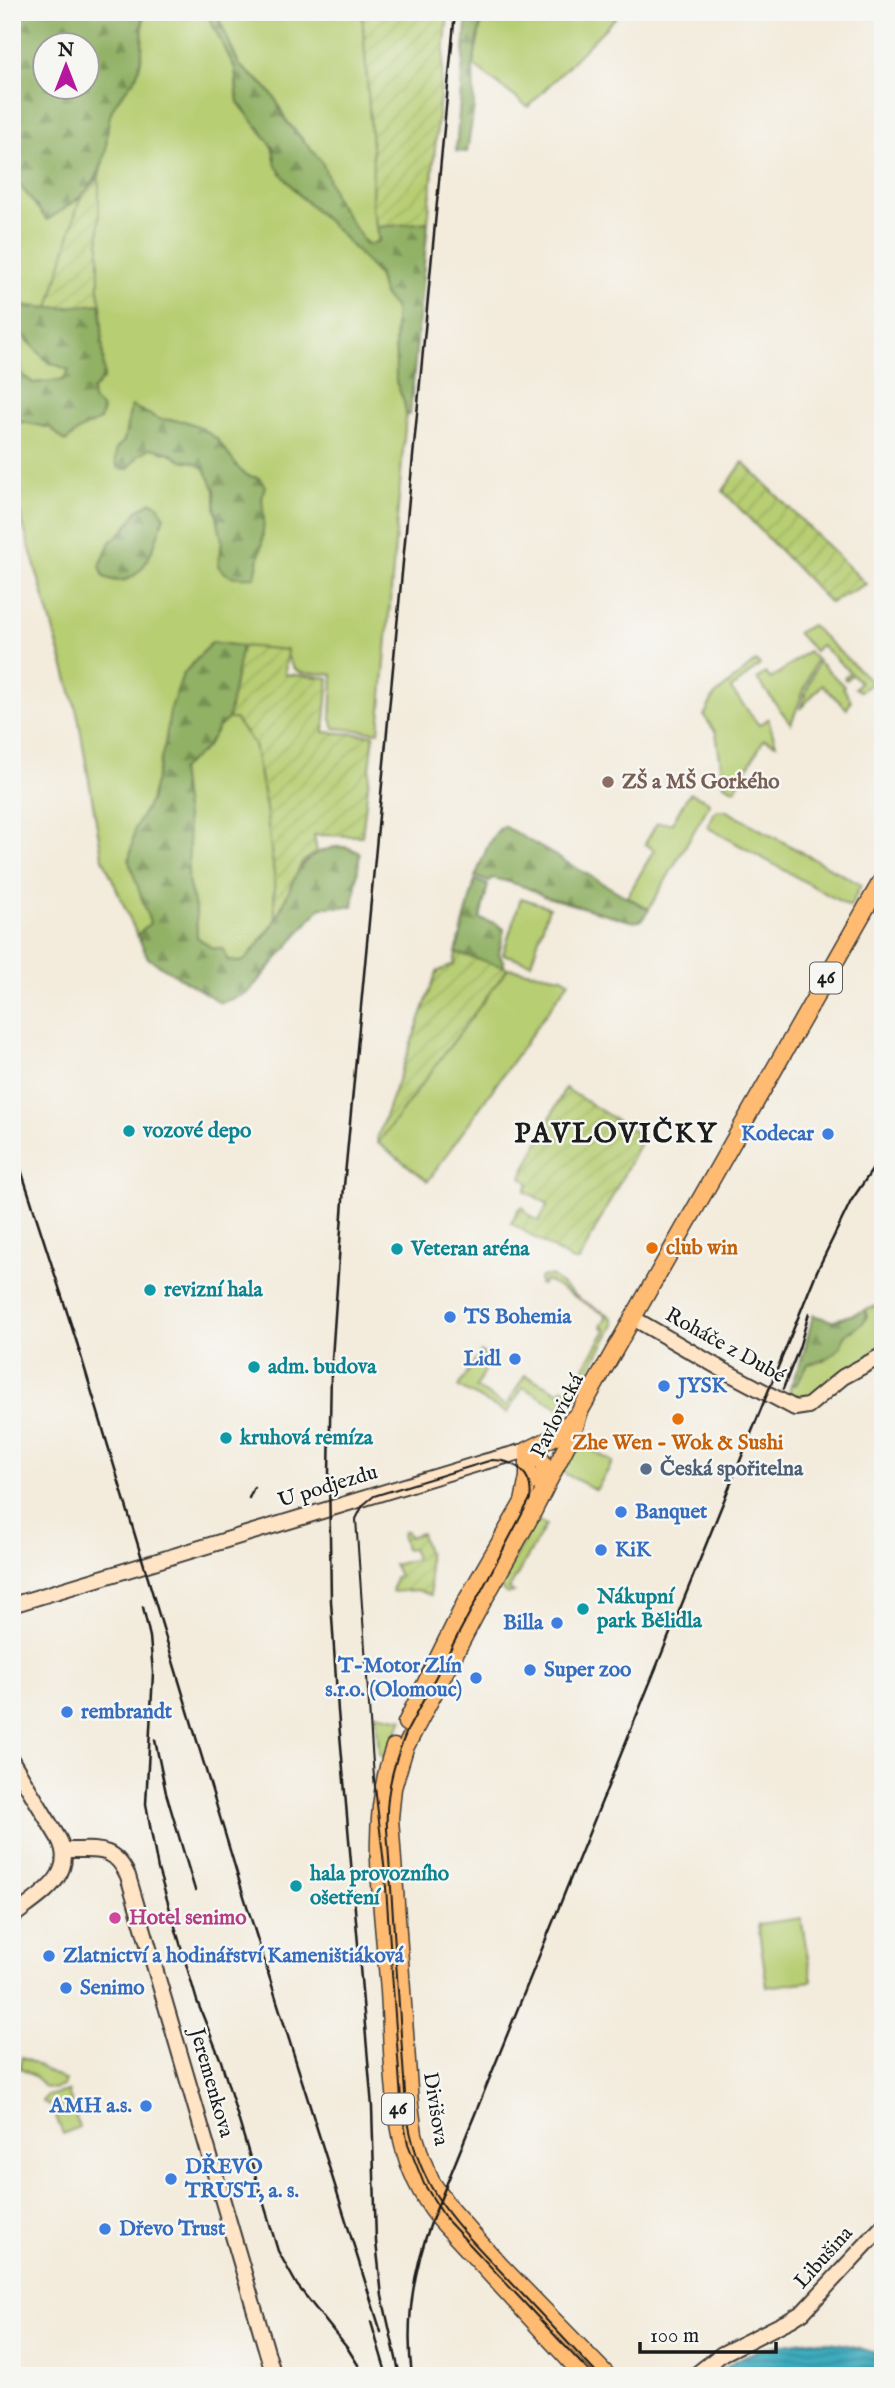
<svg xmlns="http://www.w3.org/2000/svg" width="895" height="2388" font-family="'IM FELL English',serif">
<defs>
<pattern id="forest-firs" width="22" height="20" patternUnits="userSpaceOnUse" patternTransform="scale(1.75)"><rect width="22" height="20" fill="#91b165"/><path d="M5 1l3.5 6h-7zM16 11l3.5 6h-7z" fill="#768f52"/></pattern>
<pattern id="garden-furrows" width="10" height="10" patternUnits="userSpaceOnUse" patternTransform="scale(1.75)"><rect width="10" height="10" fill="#b7ce73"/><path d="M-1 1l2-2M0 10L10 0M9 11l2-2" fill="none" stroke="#9db063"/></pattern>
<pattern id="water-rules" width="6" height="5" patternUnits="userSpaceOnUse" patternTransform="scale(1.75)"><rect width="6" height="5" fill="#3eaabd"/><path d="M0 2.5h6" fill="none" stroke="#338a99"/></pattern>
</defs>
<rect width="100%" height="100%" fill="#f6f6f2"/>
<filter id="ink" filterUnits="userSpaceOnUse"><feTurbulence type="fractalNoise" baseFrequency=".0143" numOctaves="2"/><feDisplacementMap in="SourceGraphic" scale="14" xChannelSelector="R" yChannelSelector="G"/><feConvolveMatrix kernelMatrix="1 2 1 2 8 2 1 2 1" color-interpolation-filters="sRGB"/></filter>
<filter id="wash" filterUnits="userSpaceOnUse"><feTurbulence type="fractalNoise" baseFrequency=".00686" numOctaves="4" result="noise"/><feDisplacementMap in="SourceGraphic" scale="28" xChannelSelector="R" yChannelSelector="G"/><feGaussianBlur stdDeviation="1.57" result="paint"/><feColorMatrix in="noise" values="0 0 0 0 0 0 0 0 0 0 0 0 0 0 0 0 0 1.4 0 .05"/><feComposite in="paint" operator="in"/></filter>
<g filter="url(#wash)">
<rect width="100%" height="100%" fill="#f3ebdb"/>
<g fill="#b7ce73" stroke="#6a7548" stroke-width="2">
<path d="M12,12H53L134,81C144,59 141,36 144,12H206L235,68L238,102L269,142C276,153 275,165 284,176C311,212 352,237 377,275C381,280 380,285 382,290C384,297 390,302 395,307V348L406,415L379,732L334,728L331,719L333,675C308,670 292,683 286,649L229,719H235L254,744L266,808L274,873L275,921L246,960L240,962L228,961L223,949L212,948L197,937L196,911L188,882L162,913L137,935L102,856L78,716L12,486V175L47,220L80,198L50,308L99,295V177L105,151L88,46H46Z"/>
<path d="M216,12H362L373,160L372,208L379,241L370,245L362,239L336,200L322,162L286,120L275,98L264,85L239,65Z"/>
<path d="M483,12H621L528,107L473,65Z"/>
<path d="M811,625L873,683L860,691L855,688L860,682L852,674L846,680L844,678L850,672L821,645L815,651L797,633Z"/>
<path d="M808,651L816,659L791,724L757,679L765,673L771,679Z"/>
<path d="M756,661L760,665L731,689L759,725L768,719L776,744L764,739L735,790L724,784L716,733L704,716L714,696Z"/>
<path d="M818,661L844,686L843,688L851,700L847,709L822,685L800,709Z"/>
<path d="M691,793L708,801L709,805L649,909L627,897L654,850L645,844L657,823H672L687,797Z"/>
<path d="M719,810H725L861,885L850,907L707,827L715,811Z"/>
<path d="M521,898L549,907L531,963L503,954Z"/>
<path d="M508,968L562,977L569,981L428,1181L378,1143Z"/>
<path d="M543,1276H551L581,1300L609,1315L613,1319L614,1325L572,1401L563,1410L523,1387L507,1413L458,1387L481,1352L485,1354L483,1358L489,1362L476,1388L506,1406L525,1375L559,1392L563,1388L570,1391L606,1330L601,1326L607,1316L546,1280L542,1285L540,1284V1278Z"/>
<path d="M883,1304V1349L810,1398L799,1402L783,1396H788L791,1385L796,1384L808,1364L824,1360L834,1353L847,1334L855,1329L867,1317L866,1310Z"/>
<path d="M578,1442L613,1462L596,1490L562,1472Z"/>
<path d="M535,1519L546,1525L509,1589L514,1592L507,1594L501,1589L502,1582Z"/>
<path d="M376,1714L403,1719L383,1757L379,1754Z"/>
<path d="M801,1918L812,1981L767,1987L758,1924Z"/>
<path d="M22,2057L65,2081L63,2086L53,2089L44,2087L36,2077L19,2068Z"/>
<path d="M68,2091L79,2127L63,2134L52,2107L42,2101L47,2096Z"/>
</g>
<g fill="url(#forest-firs)" stroke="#566640" stroke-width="2" fill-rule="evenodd">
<path d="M12,12H143C141,31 145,53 138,71C132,88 114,98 110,116C107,126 107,138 106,148C100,187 78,200 47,220L12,175ZM46,46H88V88H46Z"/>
<path d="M206,12H216L239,65L264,85L275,98L286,121L322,162L336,200L366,244L370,245L379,241L377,227L428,222L410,415H406L405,404L396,382L395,307L389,302L382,290L379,276L359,254L337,230L300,196L283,176L276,166L273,148L269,142L238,102L235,68Z"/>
<path d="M467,12H483L473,65L474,108L467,152L456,151Z"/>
<path d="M12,297L28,306L49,308L101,304L104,378L92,391L93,400L103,409L100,420L81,429L65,442L51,428L12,420V354L20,356L21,373L33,383L63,380L69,370L48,362L18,330L12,328Z"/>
<path d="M131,406L159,419L184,421L200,427L217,439L240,470L248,476L259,478L265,486L262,496L264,521L262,543L255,577C238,577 229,580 218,566L222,541L215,507V490L205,469L193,462L180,460L170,453L151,448L139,455L128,469L118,468L116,462V449L124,441Z"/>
<path d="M152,502L158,505L164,516C156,543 142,595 104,577L100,566L110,542L125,529L139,509Z"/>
<path d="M212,642L242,646L228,719L219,727L206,748L180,770L189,841L188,881L196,912L197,937L212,948L223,949L228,961L240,962L245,960C256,947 268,934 276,920C292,892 292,858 328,849C339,845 350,847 360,853L353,907H321L248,993L221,1003L148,958L137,935L150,923L129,861L135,828L150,801L165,744L170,711L183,674Z"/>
<path d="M504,826L649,910C643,919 641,923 630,921L543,896C527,886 510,882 492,878L489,882L475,877C482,862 489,834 504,826Z"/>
<path d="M475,880L488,885L480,919L495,923L504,929L499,954L504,962V967L456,953Z"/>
<path d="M866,1310C868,1326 856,1325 847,1334C844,1337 843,1341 841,1345C834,1356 821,1362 808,1364L796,1384L791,1385L804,1352L813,1315L832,1321Z"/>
</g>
<g fill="url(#garden-furrows)" stroke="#6a7548" stroke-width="2">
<path d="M362,12H448L428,222L377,227L372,208L373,160Z"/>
<path d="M99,177V295L101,304L49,308L80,198Z"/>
<path d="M743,462L866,584L830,603L723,491Z"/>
<path d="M242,646L287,650L285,674L329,678L324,732L374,735L362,836L314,835L317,852L302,862L275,921L274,873L266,808L254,744L235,719H228Z"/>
<path d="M456,953L508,968L378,1143L377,1139L432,985L437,972L454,964Z"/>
<path d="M565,1088L643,1137L579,1261H573L511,1223L519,1208L522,1207L530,1216L539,1221L548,1204L525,1191L529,1183L521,1177Z"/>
<path d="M407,1531L409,1537L421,1533L428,1555L431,1595L417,1590L392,1592L395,1577L399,1576L394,1565L416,1559L412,1548L405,1549L402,1537L403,1532Z"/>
</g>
<path fill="url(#water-rules)" stroke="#2d636c" stroke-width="2" d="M813,2340C838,2343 860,2346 883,2356V2376H851L816,2370L797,2371L776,2376H714C744,2350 776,2344 813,2340Z"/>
</g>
<g filter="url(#ink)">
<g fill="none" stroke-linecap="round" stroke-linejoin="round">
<defs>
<g id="secondary">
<path d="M633,1318L723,1370L795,1408L808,1406L843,1377L883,1355"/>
<path d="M12,1605L484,1462L528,1450"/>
<path d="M12,1761L59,1839C78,1876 37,1897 12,1917"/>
<path d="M64,1850C94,1851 113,1843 128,1876L274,2376"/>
<path d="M694,2376L722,2354L790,2320L803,2312L883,2226"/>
</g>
<g id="primary">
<path d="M535,1447L545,1467L541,1485"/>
<path d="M406,1723L465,1603L523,1502L528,1477V1450L554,1437L576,1416"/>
<path d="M394,1747C367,1824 383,1910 389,1991C392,2040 392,2092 402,2140C408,2167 421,2195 438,2217L584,2376"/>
<path d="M608,2376L501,2266L450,2209L431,2181L422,2160L414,2134L410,2104L390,1818L393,1788L405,1748L478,1610L532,1514L573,1433L580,1411L883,878"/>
</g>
</defs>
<use href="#secondary" stroke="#3c3b39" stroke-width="18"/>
<use href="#primary" stroke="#3c3b39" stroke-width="19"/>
<use href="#secondary" stroke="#ffe4c6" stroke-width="14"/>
<use href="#primary" stroke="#ffbb71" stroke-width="16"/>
<path stroke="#1c1c1c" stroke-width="2" d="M593,2376L446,2219L424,2184L408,2144L402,2114L385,1873L374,1778L356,1519L363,1505L374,1496L492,1460C516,1460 534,1475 530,1499L407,1731C393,1763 385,1794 387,1829L406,2108C416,2188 455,2223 507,2278C538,2311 568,2343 599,2376"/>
<g stroke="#1c1c1c" stroke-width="2.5">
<path d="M12,1142L77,1343L242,1890L381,2332"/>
<path d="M783,1389L799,1348L809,1313"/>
<path d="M249,1498L254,1487"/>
<path d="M143,1607L150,1637L153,1673L146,1804L158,1869L197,2001L221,2061L278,2251L297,2285L348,2349L365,2376"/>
<path d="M155,1740L166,1793L195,1890"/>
<path d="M371,2322L387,2376"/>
<path d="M400,2376L382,2296L376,2242L372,2107L338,1711L331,1601L329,1472L331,1373L344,1186L455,12"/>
<path d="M412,2376C405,2322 413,2270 432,2220L817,1271L851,1201L883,1154"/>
</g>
</g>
</g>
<circle fill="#8d6e63" stroke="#f6f6f2" stroke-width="2.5" cx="608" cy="782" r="7"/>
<g fill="#0f9aa8" stroke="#f6f6f2" stroke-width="2.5">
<circle cx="129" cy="1131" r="7"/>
<circle cx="397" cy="1249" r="7"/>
<circle cx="150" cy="1290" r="7"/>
<circle cx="254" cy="1367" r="7"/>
<circle cx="226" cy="1438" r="7"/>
<circle cx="583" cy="1609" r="7"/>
<circle cx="296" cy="1886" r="7"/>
</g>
<g fill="#3f7fe0" stroke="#f6f6f2" stroke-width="2.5">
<circle cx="828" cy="1134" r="7"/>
<circle cx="450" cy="1317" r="7"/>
<circle cx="515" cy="1359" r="7"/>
<circle cx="664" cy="1386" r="7"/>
<circle cx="621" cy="1512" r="7"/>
<circle cx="601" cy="1550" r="7"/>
<circle cx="557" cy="1623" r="7"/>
<circle cx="530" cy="1670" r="7"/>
<circle cx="476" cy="1678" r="7"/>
<circle cx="67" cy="1712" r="7"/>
<circle cx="49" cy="1956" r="7"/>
<circle cx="66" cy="1988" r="7"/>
<circle cx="146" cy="2106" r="7"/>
<circle cx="171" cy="2179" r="7"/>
<circle cx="105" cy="2229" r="7"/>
</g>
<g fill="#e8710a" stroke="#f6f6f2" stroke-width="2.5">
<circle cx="652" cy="1248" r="7"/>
<circle cx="678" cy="1419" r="7"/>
</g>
<circle fill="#5c6f8a" stroke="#f6f6f2" stroke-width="2.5" cx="646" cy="1469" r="7"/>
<circle fill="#d1479c" stroke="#f6f6f2" stroke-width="2.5" cx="115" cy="1918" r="7"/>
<g text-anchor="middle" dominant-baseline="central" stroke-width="5" stroke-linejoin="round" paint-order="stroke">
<g fill="#f6f6f2" stroke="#5d5d5c" stroke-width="2">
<rect x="810" y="962.5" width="32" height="31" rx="5"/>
<rect x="382" y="2093.5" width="32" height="31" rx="5"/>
</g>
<g font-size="19" font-weight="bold" fill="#1c1c1c">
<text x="826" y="978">46</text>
<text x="398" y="2109">46</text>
</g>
<g font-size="21" font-weight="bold" fill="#785e54" stroke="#f6f6f2" text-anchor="start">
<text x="622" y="782">ZŠ a MŠ Gorkého</text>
</g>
<g font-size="21" font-weight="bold" fill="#0d838f" stroke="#f6f6f2" text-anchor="start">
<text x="143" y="1131">vozové depo</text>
<text x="411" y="1249">Veteran aréna</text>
<text x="164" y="1290">revizní hala</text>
<text x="268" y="1367">adm. budova</text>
<text x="240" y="1438">kruhová remíza</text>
<text x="597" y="1597">Nákupní<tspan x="597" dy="24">park Bělidla</tspan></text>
<text x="310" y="1874">hala provozního<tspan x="310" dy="24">ošetření</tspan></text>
</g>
<g font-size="21" font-weight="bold" fill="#366cbe" stroke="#f6f6f2" text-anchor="start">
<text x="814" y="1134" text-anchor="end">Kodecar</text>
<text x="464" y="1317">TS Bohemia</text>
<text x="501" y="1359" text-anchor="end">Lidl</text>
<text x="678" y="1386">JYSK</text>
<text x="635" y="1512">Banquet</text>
<text x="615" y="1550">KiK</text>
<text x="543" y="1623" text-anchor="end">Billa</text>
<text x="462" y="1666" text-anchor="end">T-Motor Zlín<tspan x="462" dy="24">s.r.o. (Olomouc)</tspan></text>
<text x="544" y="1670">Super zoo</text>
<text x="81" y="1712">rembrandt</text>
<text x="63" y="1956">Zlatnictví a hodinářství Kameništiáková</text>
<text x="80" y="1988">Senimo</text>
<text x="132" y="2106" text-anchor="end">AMH a.s.</text>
<text x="185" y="2167">DŘEVO<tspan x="185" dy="24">TRUST, a. s.</tspan></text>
<text x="119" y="2229">Dřevo Trust</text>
</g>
<g font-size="21" font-weight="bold" fill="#c56008" stroke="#f6f6f2" text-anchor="start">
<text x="666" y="1248">club win</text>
<text x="678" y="1443" text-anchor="middle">Zhe Wen - Wok &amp; Sushi</text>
</g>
<g font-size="21" fill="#1c1c1c" stroke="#f6f6f2">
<text transform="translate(725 1346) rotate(29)">Roháče z Dubé</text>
<text transform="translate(558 1416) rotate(-63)">Pavlovická</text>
<text transform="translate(328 1487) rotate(-17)">U podjezdu</text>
<text transform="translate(211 2083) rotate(74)">Jeremenkova</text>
<text transform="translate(435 2109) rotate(81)">Divišova</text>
<text transform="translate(824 2258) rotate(-48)">Libušina</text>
</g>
<g font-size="21" font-weight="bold" fill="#4e5e75" stroke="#f6f6f2" text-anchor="start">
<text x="660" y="1469">Česká spořitelna</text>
</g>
<g font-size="21" font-weight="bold" fill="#b23c85" stroke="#f6f6f2" text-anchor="start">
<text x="129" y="1918">Hotel senimo</text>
</g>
<g font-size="28" font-weight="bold" letter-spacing="2" fill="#1c1c1c" stroke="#f6f6f2">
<text x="616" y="1134">PAVLOVIČKY</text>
</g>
</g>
<rect width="895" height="2388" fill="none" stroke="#f6f6f2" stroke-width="42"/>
<g transform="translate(66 66)"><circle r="33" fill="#f6f6f2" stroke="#9f9f9c" stroke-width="2"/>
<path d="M0-5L12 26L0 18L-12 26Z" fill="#b5179e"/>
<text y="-10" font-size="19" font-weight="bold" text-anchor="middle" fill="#1c1c1c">N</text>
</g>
<path d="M640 2342v10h136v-10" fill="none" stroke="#1c1c1c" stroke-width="3.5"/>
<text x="650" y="2342" font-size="21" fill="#1c1c1c" stroke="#f6f6f2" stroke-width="5" paint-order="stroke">100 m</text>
</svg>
